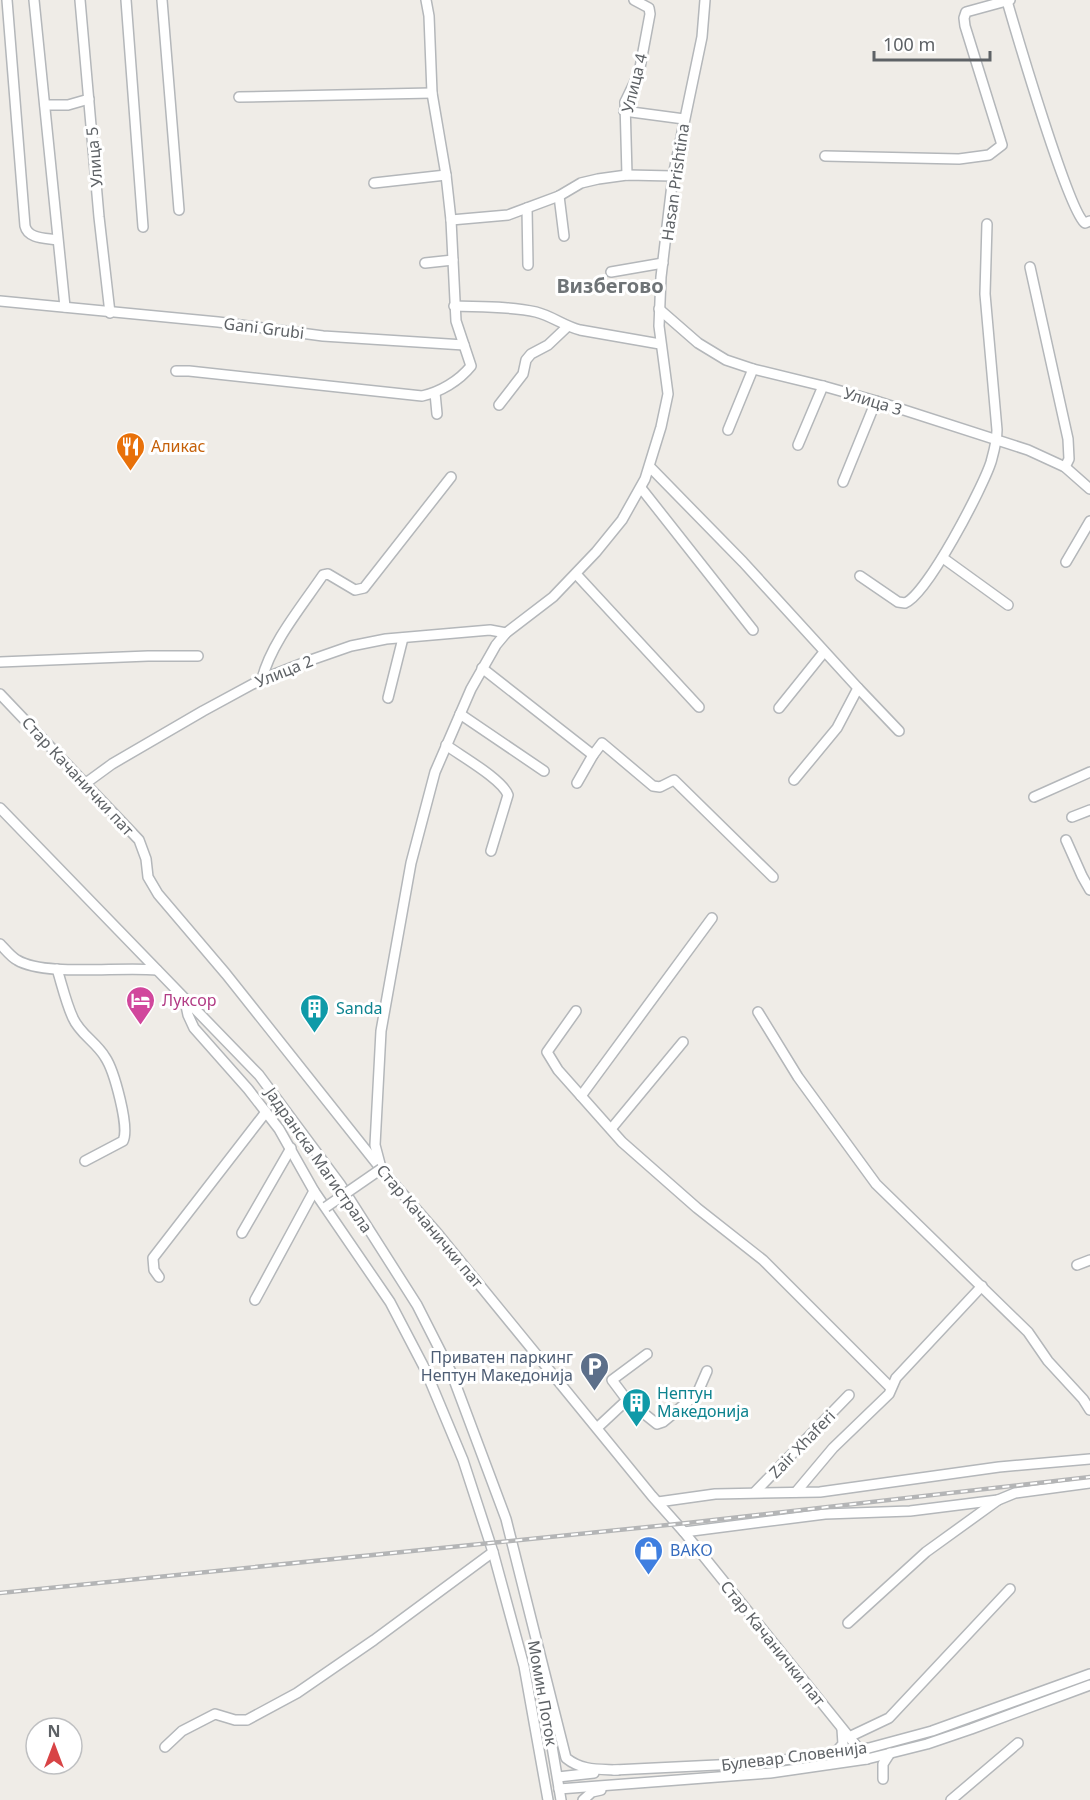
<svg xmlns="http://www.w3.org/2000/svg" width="1090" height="1800" font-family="'Noto Sans',sans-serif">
<rect width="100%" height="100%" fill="#efece7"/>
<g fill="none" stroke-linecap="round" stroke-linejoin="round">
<defs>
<g id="minor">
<path d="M7,0L25,226C28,239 46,238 57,240"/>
<path d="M34,0L65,307"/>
<path d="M80,0L99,217L110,313"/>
<path d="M126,0L143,227"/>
<path d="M162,0L179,210"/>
<path d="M1007,1C1016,32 1069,213 1085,223L1090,221"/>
<path d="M239,97L432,93"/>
<path d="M45,105H68L89,99"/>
<path d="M624,111L684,119"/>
<path d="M825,156L959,159L989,155L1002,145L965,26L964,18L966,12L1010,0"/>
<path d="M627,175L625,102L639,73L650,14L649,8L634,0"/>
<path d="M374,183L446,175"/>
<path d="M559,196L564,236"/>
<path d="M527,208L528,265"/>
<path d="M451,220L508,215L559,196L581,183L598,179L627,175L673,176"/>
<path d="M425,263L453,260"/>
<path d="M1030,267L1068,439L1069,459L1065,467"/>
<path d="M611,272L663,263"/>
<path d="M0,301L218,322L323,336L464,345"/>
<path d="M454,306C481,307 510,306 536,312C552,316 564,326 580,330L660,344"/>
<path d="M659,309L698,343L726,360L753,369L823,386L876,401L1028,450L1065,467L1090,489"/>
<path d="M176,371H189L422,396C440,392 459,381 471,366L456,321L451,220L446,175L432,93L429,16L426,0"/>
<path d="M435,393L437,414"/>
<path d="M499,405L523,374L526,360L531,354L548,345L567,327"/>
<path d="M728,430L753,369"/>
<path d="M798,445L823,386"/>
<path d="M650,467L743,562L858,688L837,728L794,780"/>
<path d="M843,482L876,401"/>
<path d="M641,488L753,630"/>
<path d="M943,558L1008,605"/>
<path d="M1066,562L1090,521"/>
<path d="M576,574L699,707"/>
<path d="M860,576L898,602L905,603C927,595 983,487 991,462C994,451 997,441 997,430L985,294L987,224"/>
<path d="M0,662L148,656H198"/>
<path d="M482,668L593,755"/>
<path d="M262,679C271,643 302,606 323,575L328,574L355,590L364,588L451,477"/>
<path d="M858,688L899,731"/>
<path d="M0,694L139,840L146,859L148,877L158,894L226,974L381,1169L438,1234L652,1496L684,1532L867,1759"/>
<path d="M388,698L403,638"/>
<path d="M779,708L824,652"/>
<path d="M460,714L544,771"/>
<path d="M446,745C461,756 502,779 508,795L491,851"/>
<path d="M86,783L112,764L203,711L262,679L308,661L351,646L386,639L490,630L506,633"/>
<path d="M577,783L593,755L602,743L653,786L660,787L674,780L773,877"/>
<path d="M1034,797L1090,772"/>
<path d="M0,808L259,1075L340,1184L417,1305L451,1372L506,1519L566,1758C582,1771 599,1769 618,1770"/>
<path d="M1072,817L1090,810"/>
<path d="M1066,840L1082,876L1090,890"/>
<path d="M0,944C5,949 11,957 17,960C45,977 121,966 157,970"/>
<path d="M57,969C62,985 66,1003 73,1018C80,1034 96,1042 105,1057C114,1070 130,1128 123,1141L85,1161"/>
<path d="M185,1001L188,1015L194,1028L248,1089L279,1129L314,1191L390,1302L425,1369L463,1460L493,1552L524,1666L548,1800"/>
<path d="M576,1011L547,1052L558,1070L622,1142L697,1208L763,1260L891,1388"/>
<path d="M758,1012L798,1077L876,1184L1028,1332L1048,1361L1083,1399L1090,1410"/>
<path d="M581,1096L712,918"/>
<path d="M611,1129L683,1042"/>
<path d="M380,1164L375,1145L381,1031L411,863L435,772L471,689L496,645L506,633L553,597L596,552L622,520L645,479L661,427L668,394L659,326L661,277L673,176L702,37L705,0"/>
<path d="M242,1233L291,1148"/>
<path d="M1077,1265L1090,1260"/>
<path d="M159,1277L154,1270L153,1258L266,1112"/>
<path d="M255,1300L314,1191"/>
<path d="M647,1354L612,1380L627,1400L657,1424L663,1422L697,1394L707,1371"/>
<path d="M597,1428L627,1400"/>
<path d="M755,1492L849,1395"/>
<path d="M796,1492L833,1448L889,1394L896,1378L982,1286"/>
<path d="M658,1502L715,1494L820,1492L999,1467L1090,1459"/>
<path d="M684,1532L825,1514L910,1511L998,1500"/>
<path d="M848,1623L926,1552L998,1500L1015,1493L1090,1483"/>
<path d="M539,1669L561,1800"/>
<path d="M849,1737L889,1718L1010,1589"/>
<path d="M165,1747L182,1731L215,1714L235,1720H247L297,1693L374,1640L493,1552"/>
<path d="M834,1754L843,1744L842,1729"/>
<path d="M614,1770L758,1763L834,1754L869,1748L932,1731L1090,1674"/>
<path d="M558,1777L594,1773"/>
<path d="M883,1779V1764L890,1753"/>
<path d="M559,1789L770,1773L867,1759L927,1744L971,1729L1090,1685"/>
<path d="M583,1800L592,1792L601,1790"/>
<path d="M951,1800L1018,1743"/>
</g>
</defs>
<use href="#minor" stroke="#b4b7ba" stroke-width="12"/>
<use href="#minor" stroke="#fff" stroke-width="9"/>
<defs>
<path id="rail" d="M0,1593L687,1523L1090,1477"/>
</defs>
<use href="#rail" stroke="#b4b5b6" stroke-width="4.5"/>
<use href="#rail" stroke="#fff" stroke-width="2" stroke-dasharray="7" stroke-linecap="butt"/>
<defs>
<path id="minor-bridge" d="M326,1207L381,1169"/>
</defs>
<use href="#minor-bridge" stroke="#b4b7ba" stroke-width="12" stroke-linecap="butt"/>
<use href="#minor-bridge" stroke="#fff" stroke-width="9"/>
</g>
<defs>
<symbol id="restaurant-pin" viewBox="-11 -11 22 30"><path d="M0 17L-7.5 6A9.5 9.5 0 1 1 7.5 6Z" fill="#e8710a" stroke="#fff"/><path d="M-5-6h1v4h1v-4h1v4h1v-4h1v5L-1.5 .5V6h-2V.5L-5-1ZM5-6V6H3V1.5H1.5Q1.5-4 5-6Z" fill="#fff"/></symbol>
<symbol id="hotel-pin" viewBox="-11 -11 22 30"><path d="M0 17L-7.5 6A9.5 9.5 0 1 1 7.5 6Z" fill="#d1479c" stroke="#fff"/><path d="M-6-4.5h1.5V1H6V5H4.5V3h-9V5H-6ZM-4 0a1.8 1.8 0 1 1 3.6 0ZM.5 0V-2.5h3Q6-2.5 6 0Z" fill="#fff"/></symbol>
<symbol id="building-pin" viewBox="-11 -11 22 30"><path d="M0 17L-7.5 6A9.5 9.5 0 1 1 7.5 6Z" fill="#0f9aa8" stroke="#fff"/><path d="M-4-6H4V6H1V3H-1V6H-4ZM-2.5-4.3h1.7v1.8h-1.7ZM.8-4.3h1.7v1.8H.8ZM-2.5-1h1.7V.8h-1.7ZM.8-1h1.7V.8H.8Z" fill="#fff"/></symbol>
<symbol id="parking-pin" viewBox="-11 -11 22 30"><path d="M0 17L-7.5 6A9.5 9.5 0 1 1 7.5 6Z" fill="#5c6f8a" stroke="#fff"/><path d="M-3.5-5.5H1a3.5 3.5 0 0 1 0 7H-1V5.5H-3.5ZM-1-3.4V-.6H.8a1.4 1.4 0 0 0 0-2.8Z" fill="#fff"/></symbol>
<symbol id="shop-pin" viewBox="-11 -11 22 30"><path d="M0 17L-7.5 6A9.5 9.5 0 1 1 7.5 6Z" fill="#3f7fe0" stroke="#fff"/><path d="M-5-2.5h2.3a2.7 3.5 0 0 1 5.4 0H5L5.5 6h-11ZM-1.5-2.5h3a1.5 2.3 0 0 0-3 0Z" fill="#fff"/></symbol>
</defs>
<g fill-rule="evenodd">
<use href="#restaurant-pin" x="114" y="430" width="33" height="45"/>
<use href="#hotel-pin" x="124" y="984" width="33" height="45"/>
<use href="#building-pin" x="298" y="992" width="33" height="45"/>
<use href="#parking-pin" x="578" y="1350" width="33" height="45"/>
<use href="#building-pin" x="620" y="1386" width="33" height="45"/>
<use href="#shop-pin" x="632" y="1534" width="33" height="45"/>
</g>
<g text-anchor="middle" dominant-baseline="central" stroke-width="6" stroke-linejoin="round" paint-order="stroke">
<g font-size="16" fill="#5e6266" stroke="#fff">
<text transform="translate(634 83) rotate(-76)">Улица 4</text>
<text transform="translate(94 157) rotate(-95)">Улица 5</text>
<text transform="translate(675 182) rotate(-82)">Hasan Prishtina</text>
<text transform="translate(264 328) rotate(7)">Gani Grubi</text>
<text transform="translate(873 401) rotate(17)">Улица 3</text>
<text transform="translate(284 671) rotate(-22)">Улица 2</text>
<text transform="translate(78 776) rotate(47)">Стар Качанички пат</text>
<text transform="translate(319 1160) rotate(55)">Јадранска Магистрала</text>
<text transform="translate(430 1226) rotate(50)">Стар Качанички пат</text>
<text transform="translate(802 1444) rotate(-46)">Zair Xhaferi</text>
<text transform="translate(773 1643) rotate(51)">Стар Качанички пат</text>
<text transform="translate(543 1693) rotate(80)">Момин Поток</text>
<text transform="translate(794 1756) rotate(-7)">Булевар Словенија</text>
</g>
<g font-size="16" fill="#c56008" stroke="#fff" text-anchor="start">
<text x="151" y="446">Аликас</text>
</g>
<g font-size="16" fill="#b23c85" stroke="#fff" text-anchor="start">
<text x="162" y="1000">Луксор</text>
</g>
<g font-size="16" fill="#0d838f" stroke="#fff" text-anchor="start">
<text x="336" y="1008">Sanda</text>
<text x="657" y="1393">Нептун<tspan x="657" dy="18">Македонија</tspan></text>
</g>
<g font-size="16" fill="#4e5e75" stroke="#fff" text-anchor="end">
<text x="573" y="1357">Приватен паркинг<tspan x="573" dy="18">Нептун Македонија</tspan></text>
</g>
<g font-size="16" fill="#366cbe" stroke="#fff" text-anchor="start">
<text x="670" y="1550">BAKO</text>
</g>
<g font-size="20" font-weight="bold" fill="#6f7477" stroke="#fff">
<text x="610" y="285">Визбегово</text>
</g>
</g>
<g transform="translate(54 1746)"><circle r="28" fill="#ffffff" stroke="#bfc0c2" stroke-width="1.5"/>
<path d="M0-4.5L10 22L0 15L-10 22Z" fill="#d84446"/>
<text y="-9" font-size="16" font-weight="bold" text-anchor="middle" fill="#5e6266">N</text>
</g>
<path d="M874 51v9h116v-9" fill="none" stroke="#5e6266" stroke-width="3"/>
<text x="883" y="51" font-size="18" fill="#5e6266" stroke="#ffffff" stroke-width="4.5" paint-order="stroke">100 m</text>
</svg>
